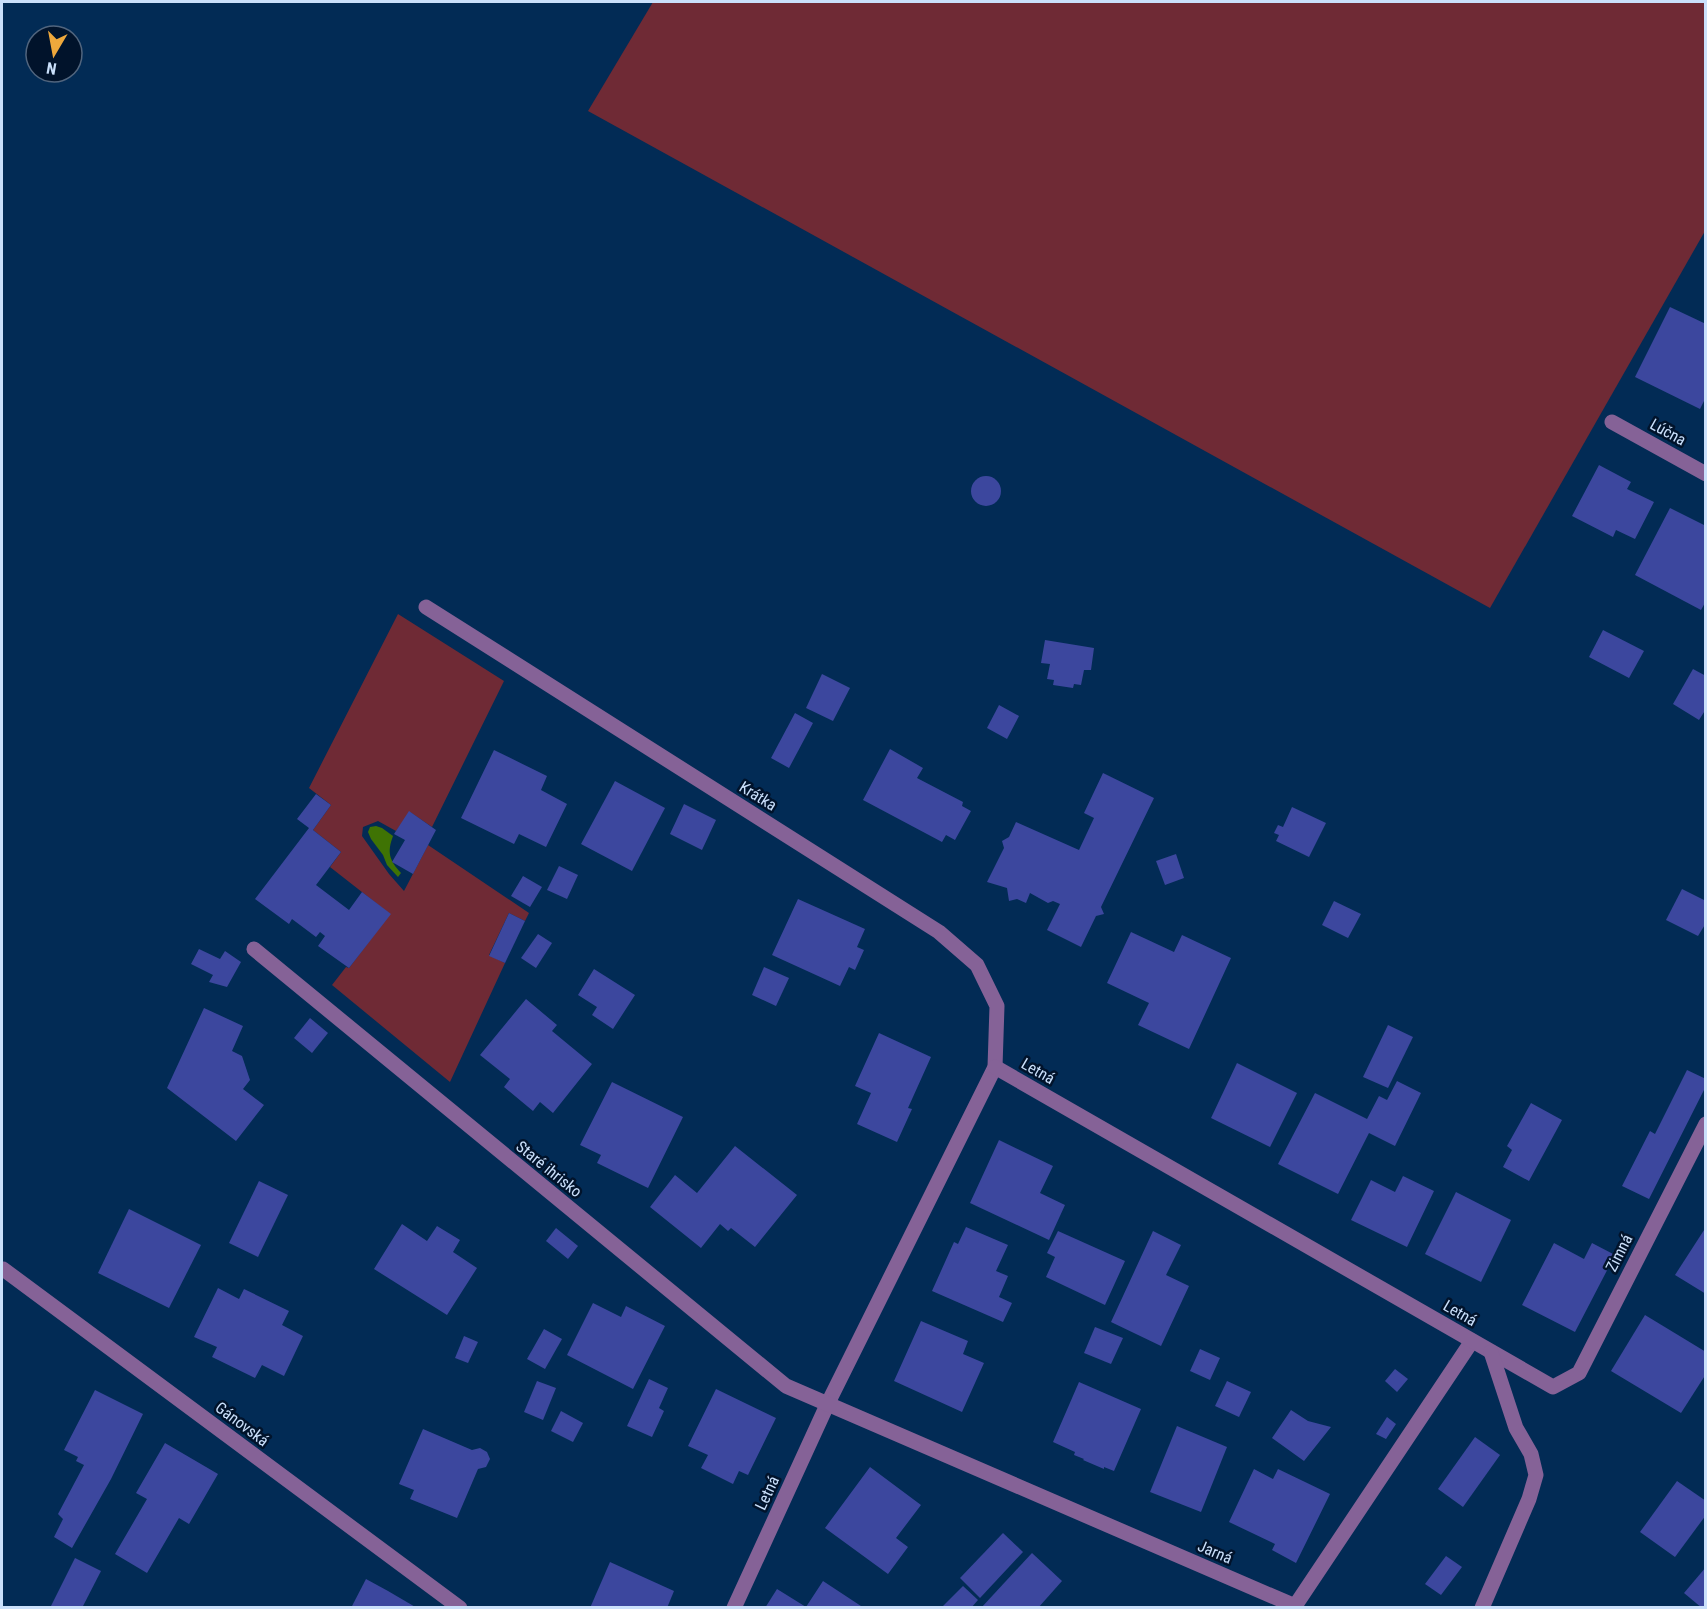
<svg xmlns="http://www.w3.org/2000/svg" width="1707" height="1609" font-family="'Roboto Condensed',sans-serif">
<rect width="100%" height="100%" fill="#022b55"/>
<g fill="#6f2a35">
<path d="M653,2H1705V231L1490,608L588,111Z"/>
<path d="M398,614L504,681L432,827L410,812L396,831L378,821L363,827L362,836L389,874L404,891L428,845L529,913L525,921L509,913L489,955L505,963L450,1082L332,985L346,967L349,968L390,914L330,867L341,852L313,830L331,805L309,788Z"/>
</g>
<path fill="#3f7304" d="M376,826L382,828L393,836C387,852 389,860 401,873L398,877L387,865L383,855L371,839L368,832L370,827Z"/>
<g fill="#3c479e">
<path d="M1670,307L1706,324V397L1700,409L1635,377Z"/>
<path d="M1599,465L1631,482L1627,489L1654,502L1635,539L1616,530L1613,537L1572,516Z"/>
<circle cx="986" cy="491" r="15"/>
<path d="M1670,508L1706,526V601L1701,610L1635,575Z"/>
<path d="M1603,630L1644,651L1629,678L1589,657Z"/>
<path d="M1045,640L1094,648L1091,670H1084L1081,685L1074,684L1073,688L1053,685L1054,680L1047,679L1050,664L1041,663Z"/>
<path d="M1693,669L1706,676V709L1699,720L1673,704Z"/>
<path d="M822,674L850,688L833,721L806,708Z"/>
<path d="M999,705L1019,716L1007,739L987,728Z"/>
<path d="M795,713L813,723L789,768L771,758Z"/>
<path d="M890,749L923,768L917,778L963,802L962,806L971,811L955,840L946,835L942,842L863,800Z"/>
<path d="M494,750L547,776L541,790L567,804L546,847L519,834L514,844L461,818Z"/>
<path d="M1103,773L1154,798L1101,907L1104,914L1096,916L1081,947L1047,930L1060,904L1053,901L1048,903L1030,893L1026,903L1017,899L1009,901L1007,888L987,882L1004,848L1002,841L1009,837L1016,822L1079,850L1094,818L1084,813Z"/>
<path d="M615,781L665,808L632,871L581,844Z"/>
<path d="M316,794L331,805L313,830L341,852L316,885L349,910L362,892L391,914L349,968L318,946L325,936L320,932L316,937L292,919L289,924L255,899L309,828L297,819Z"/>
<path d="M684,804L716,820L702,850L670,834Z"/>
<path d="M1292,807L1326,823L1309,857L1276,841L1279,835L1274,833L1278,825L1283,827Z"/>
<path d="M409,811L436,830L413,874L392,862L405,840L394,834Z"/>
<path d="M1176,854L1184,878L1165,885L1156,861Z"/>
<path d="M559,866L578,875L567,899L547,890Z"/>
<path d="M523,876L542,887L530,907L511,896Z"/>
<path d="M1682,889L1706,901V923L1698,936L1666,920Z"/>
<path d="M798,899L865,929L857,947L864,950L855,970L849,967L840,986L772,955Z"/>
<path d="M1334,901L1361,914L1348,938L1322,925Z"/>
<path d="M509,913L525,921L505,963L489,956Z"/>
<path d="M1131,932L1174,952L1182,935L1231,958L1189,1049L1138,1025L1149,1003L1107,983Z"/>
<path d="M538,934L552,943L536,968L521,958Z"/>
<path d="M199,949L220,959L225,951L241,962L227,987L209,982L213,975L191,964Z"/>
<path d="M764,967L789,978L776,1006L752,995Z"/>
<path d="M594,969L635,995L613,1029L592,1015L597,1007L578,995Z"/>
<path d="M526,999L557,1025L552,1031L592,1064L553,1113L540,1102L533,1111L504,1087L510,1079L480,1055Z"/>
<path d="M204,1008L243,1026L232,1051L242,1056L250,1080L243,1089L264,1105L236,1141L167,1088Z"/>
<path d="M310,1018L328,1033L312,1053L294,1038Z"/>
<path d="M1388,1025L1413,1037L1388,1088L1363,1077Z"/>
<path d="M879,1033L931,1057L908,1108L912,1109L897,1142L857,1124L871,1093L855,1086Z"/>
<path d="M1237,1063L1297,1093L1270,1147L1211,1118Z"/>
<path d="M1687,1070L1706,1079V1086L1649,1199L1622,1186L1650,1131L1655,1134Z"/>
<path d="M1397,1081L1421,1093L1395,1146L1369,1133L1338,1194L1278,1164L1315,1093L1367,1119L1379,1096L1387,1100Z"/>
<path d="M612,1082L683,1117L648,1188L597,1163L601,1155L580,1145Z"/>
<path d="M1531,1103L1562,1120L1529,1181L1503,1167L1512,1150L1507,1146Z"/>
<path d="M999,1140L1053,1166L1040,1193L1065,1205L1049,1240L970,1203Z"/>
<path d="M735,1146L797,1195L755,1247L731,1228L728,1231L720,1224L701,1248L650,1207L675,1175L697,1193Z"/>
<path d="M1403,1176L1434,1191L1407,1247L1351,1220L1371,1180L1395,1192Z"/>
<path d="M259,1181L288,1195L258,1257L229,1243Z"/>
<path d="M1456,1192L1511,1220L1481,1282L1425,1254Z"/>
<path d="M129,1209L201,1245L169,1308L98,1273Z"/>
<path d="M402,1224L427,1241L437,1226L460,1240L453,1252L477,1268L447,1315L374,1269Z"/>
<path d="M966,1227L1008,1245L996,1271L1008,1276L999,1297L1012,1303L1003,1322L932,1291L954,1242L958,1244Z"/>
<path d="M1706,1227V1294L1675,1275Z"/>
<path d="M556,1228L578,1246L568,1259L546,1241Z"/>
<path d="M1058,1231L1125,1261L1105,1305L1046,1277L1055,1257L1047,1253Z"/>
<path d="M1153,1231L1181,1245L1166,1275L1189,1286L1161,1346L1111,1322Z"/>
<path d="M1554,1243L1584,1259L1592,1243L1615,1255L1575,1332L1522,1305Z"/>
<path d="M218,1288L239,1299L244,1289L289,1311L282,1325L303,1336L284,1376L262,1365L255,1378L212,1357L217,1347L194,1337Z"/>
<path d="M593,1303L621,1317L626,1306L665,1326L633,1389L567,1355Z"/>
<path d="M1645,1315L1706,1352V1374L1681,1413L1611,1371Z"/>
<path d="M921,1321L968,1341L963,1354L984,1363L962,1412L894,1381Z"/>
<path d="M1095,1327L1123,1338L1111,1364L1084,1353Z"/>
<path d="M544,1329L562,1339L545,1369L527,1359Z"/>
<path d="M464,1336L478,1342L468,1363L455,1358Z"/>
<path d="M1200,1349L1220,1358L1210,1380L1190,1371Z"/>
<path d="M1395,1369L1408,1379L1397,1392L1385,1381Z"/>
<path d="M649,1379L668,1388L659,1408L664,1411L652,1437L627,1426Z"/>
<path d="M537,1381L556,1388L543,1420L524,1412Z"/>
<path d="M1227,1381L1251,1392L1239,1417L1215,1406Z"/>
<path d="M1079,1382L1141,1409L1114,1471L1104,1467V1469L1083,1460L1084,1459L1074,1455L1075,1452L1053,1442Z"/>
<path d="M716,1389L776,1418L748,1475L739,1471L733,1484L701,1468L708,1455L688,1446Z"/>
<path d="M95,1390L143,1414L111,1479L72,1548L54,1537L63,1519L58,1514L84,1465L76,1461L78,1457L64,1450Z"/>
<path d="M1291,1410L1308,1421L1331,1427L1304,1461L1272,1438Z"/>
<path d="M561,1411L583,1423L573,1442L551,1431Z"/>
<path d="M1387,1417L1396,1424L1386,1439L1376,1434Z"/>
<path d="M1177,1426L1227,1447L1201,1512L1150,1492Z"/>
<path d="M423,1429L472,1450L480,1448L487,1452L490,1459L486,1467L478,1469L457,1518L410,1499L414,1490L399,1484Z"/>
<path d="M1475,1437L1500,1455L1463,1507L1438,1489Z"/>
<path d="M165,1443L218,1474L189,1524L179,1518L147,1573L115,1554L147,1499L136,1493Z"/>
<path d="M870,1467L921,1505L896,1538L908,1547L888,1574L825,1528Z"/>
<path d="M1254,1469L1273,1479L1278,1469L1330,1494L1296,1563L1272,1550L1275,1544L1229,1522Z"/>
<path d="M1677,1481L1706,1501V1515L1675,1557L1640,1532Z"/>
<path d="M1003,1533L1023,1552L980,1598L960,1578Z"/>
<path d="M1032,1553L1062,1581L1038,1608H981Z"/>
<path d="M1446,1556L1462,1567L1441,1595L1425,1584Z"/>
<path d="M75,1558L101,1571L82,1608H50Z"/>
<path d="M610,1562L674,1591L667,1608H590Z"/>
<path d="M1706,1567V1608H1702L1684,1593Z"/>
<path d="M366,1579L388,1591L417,1608H351Z"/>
<path d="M823,1581L864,1608H765L777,1589L806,1607Z"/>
<path d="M963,1586L978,1600L971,1608H941Z"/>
</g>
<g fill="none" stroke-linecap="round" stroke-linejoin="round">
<g stroke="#856297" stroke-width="15">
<path d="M1612,422L1706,474"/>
<path d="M426,607L939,932L977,965L997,1006L995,1067L828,1403L734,1608"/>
<path d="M254,949L786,1386L1295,1606L1472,1341"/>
<path d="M995,1067L1553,1387L1579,1373L1706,1124"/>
<path d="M3,1269L460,1608"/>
<path d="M1482,1608L1529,1499L1536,1475L1531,1454L1516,1428L1491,1352"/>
</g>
</g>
<g text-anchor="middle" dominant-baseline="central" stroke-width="5" stroke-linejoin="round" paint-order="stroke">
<g font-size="16" fill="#cae0fb" stroke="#01132b">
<text transform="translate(1668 432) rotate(29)">Lúčna</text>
<text transform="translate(758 796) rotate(32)">Krátka</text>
<text transform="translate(1038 1071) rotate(30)">Letná</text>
<text transform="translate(549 1169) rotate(39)">Staré ihrisko</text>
<text transform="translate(1619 1253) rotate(-63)">Zimná</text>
<text transform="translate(1460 1313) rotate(30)">Letná</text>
<text transform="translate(242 1424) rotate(37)">Gánovská</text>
<text transform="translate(767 1493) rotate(-65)">Letná</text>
<text transform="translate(1215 1552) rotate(23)">Jarná</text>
</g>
</g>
<rect width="1707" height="1609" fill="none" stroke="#cae0fb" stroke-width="6"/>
<g transform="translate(54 54) rotate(190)"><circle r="28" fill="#01132b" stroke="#51657e" stroke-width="1.5"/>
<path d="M0-4.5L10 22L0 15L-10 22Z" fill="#eea83c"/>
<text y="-9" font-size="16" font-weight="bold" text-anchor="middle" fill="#cae0fb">N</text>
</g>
</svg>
